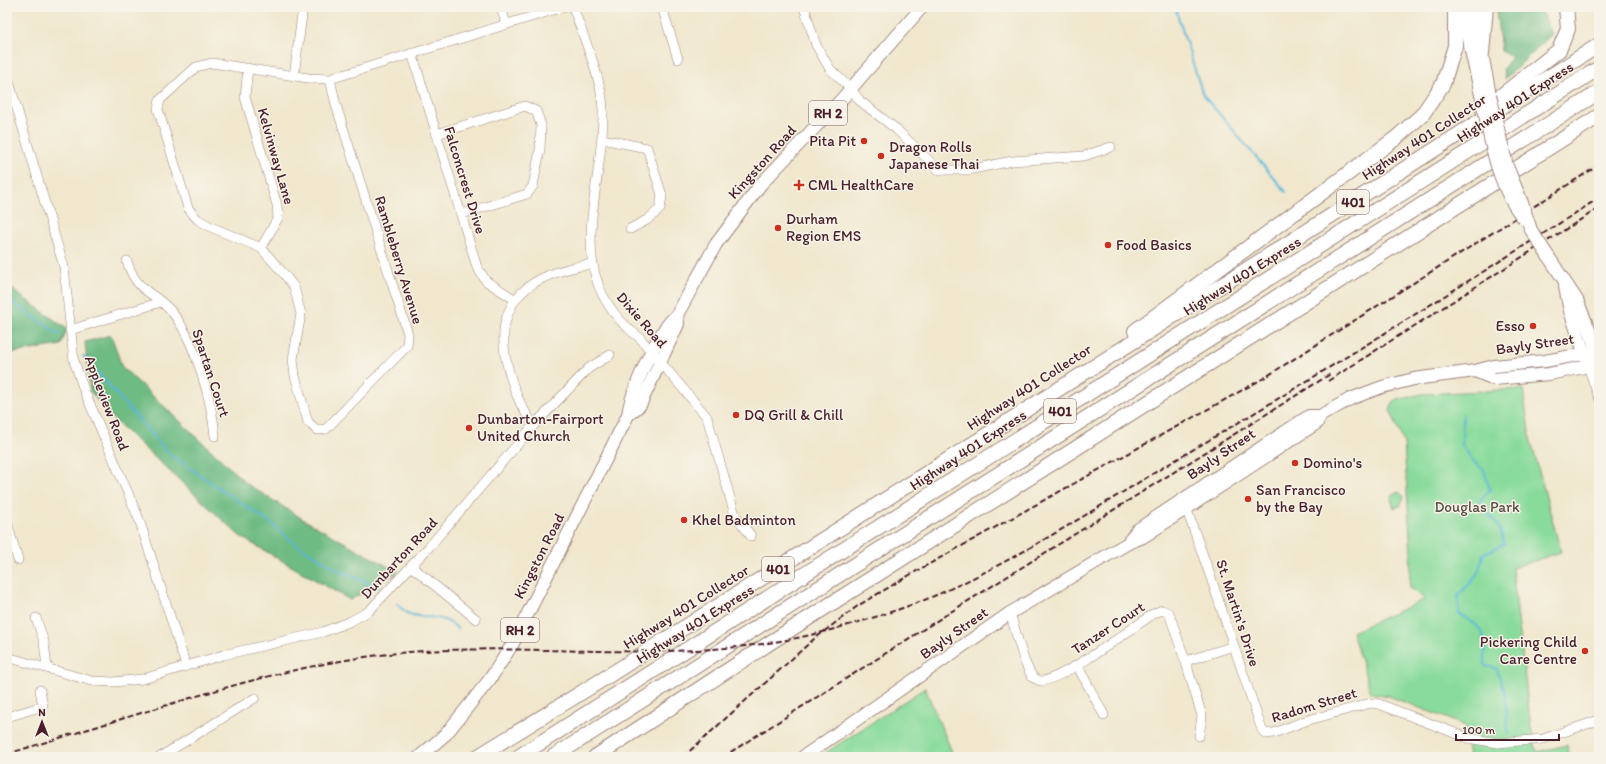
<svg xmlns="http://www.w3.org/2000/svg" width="1606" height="764" font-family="Itim,sans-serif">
<rect width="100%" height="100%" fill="#f7f3e8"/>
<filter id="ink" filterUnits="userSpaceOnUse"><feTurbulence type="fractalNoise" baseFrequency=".025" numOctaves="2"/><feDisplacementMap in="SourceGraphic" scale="8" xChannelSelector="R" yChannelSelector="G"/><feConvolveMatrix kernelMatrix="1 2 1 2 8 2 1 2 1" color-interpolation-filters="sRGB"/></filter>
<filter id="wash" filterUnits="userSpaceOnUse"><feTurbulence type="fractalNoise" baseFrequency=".012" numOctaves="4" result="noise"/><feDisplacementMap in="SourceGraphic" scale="16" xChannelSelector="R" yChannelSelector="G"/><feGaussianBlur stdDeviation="0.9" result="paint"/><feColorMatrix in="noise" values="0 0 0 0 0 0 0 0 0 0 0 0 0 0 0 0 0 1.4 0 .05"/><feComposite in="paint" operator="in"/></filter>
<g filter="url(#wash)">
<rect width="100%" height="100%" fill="#f0e7cd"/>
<g fill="#89db9b" stroke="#6a7d63">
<path d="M1523,389L1530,438L1561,552L1512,568L1531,728L1537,752L1567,745L1568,757H1469L1464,725L1389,696L1371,693L1352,632L1425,599L1409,588L1411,553L1404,443L1390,410L1393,401L1422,394Z"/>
<path d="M1399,492L1404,497L1400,506L1394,508L1391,499L1392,495Z"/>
<path d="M925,688L954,757H819Z"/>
</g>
<g fill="#6ebb83" stroke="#5c6d57">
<path d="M1501,7H1540L1552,34L1505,79L1503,69L1512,57L1501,51L1496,11Z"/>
<path d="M7,282L14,291L67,329L61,345L7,354Z"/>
<path d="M111,335L122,367L247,484L306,521L398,572L350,600L241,537L112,418L90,391L85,342Z"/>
</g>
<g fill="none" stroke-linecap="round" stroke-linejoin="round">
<g stroke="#5ab6d8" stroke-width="2">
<path d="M1175,7L1203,95L1286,192"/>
<path d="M7,299L60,335"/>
<path d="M83,356L169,454L272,524L294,543L340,571L383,589"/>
<path d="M1463,414L1462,445L1474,462L1484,470L1490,490L1479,502C1483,513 1488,513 1495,521C1501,527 1502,536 1504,544L1483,554C1480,574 1473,582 1458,595L1459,614C1489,630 1484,635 1485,666L1496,668L1505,692L1508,734"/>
<path d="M397,604C400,607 405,612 409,614C428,620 442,613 458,629"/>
<path d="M1508,755V757"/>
</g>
</g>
</g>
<g filter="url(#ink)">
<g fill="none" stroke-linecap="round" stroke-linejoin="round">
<defs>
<g id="minor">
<path d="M501,7L506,24"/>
<path d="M573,7C583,36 602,79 603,109C605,192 557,277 640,338L707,417L735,515L751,536"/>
<path d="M662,7L678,59"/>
<path d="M804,7L816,45L830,69L851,89L860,101L896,129L939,170H968L1012,161L1084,156L1111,147"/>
<path d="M412,53L477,267L486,281L514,299"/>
<path d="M248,68L245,97L277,205L278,218L261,248"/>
<path d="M7,75L64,267L74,361L84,390L139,519L186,666"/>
<path d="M294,76L303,7"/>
<path d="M330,79L336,105L408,334L407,346L326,429L317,430L308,422L295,376L293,359L301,314L294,287L284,274L261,248L211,227L197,219L188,208L158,109L160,100L196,67L212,63L308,78L330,79L563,7"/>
<path d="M437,134L525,106L536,111L541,125L540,150L533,186L527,194L462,214"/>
<path d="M602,139L647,148L662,195L660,209L647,220L630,229"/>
<path d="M127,261C137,293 150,289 170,310C194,336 212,401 215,436"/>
<path d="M70,330L161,302"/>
<path d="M1588,366L1599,398"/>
<path d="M534,425C520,407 514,390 508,368C490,300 531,273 592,264"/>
<path d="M1184,502L1211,578L1262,730L1266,734L1274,733L1305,721L1371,703L1379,704L1468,738L1498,743L1543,739L1599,720"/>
<path d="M7,523L18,560"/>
<path d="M411,566L476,619"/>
<path d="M1010,613L1024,660L1032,677C1034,678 1038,680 1040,681C1060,682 1134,627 1153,614L1162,610L1169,613L1187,666L1202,716L1199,736"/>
<path d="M36,618L44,642L47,668"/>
<path d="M7,657L92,681L114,682L143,679L223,655L323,632L351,621L369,611L429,547L534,425L589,368L610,355"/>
<path d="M1186,661L1234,646"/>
<path d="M1077,665L1104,715"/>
<path d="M7,717L43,706L40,690"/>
<path d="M160,757L255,698"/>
</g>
<g id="major">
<path d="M1461,7L1482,99"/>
<path d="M1473,7L1490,95"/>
<path d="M1550,259L1577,300L1592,337L1598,359"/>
<path d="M1565,287L1570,311L1587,361"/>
<path d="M1475,371L1494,379L1549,374L1599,364"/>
<path d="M628,415L640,405L678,324L677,315"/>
<path d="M1128,543L1137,530L1309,416H1320L1350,399L1382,387L1414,379L1475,371L1494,366L1545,361L1599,351"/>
<path d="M419,757L446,734L490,679L512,645L628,415C631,391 658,330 677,315L716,244L761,184L841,100L922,7"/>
<path d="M803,757L1010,613L1128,543L1143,537L1317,423L1320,416"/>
</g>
<g id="highway">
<path d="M1482,53L1486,7"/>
<path d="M1483,110L1559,50L1568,29L1566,7"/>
<path d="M1135,331L1396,138L1422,115L1443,84L1455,46V7"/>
<path d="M477,757L605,678L1599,45"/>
<path d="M518,757L1599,68"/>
<path d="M553,757L1599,92"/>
<path d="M595,757L771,642L1599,116"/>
</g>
</defs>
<use href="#minor" stroke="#9d837c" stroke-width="10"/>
<use href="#major" stroke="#9d837c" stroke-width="14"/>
<use href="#highway" stroke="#9d837c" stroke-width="16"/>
<use href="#minor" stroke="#fff" stroke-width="9"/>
<use href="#major" stroke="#fff" stroke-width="12"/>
<use href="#highway" stroke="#fff" stroke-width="14"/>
<g stroke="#4a1f2b" stroke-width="2" stroke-dasharray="6 3" stroke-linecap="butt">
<path d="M1328,381L1599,208"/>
<path d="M7,754C59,738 112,722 164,706C245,681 325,659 409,652C545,642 681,666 815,634C851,625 887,614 922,601C1013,564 1095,508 1179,458C1321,374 1460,287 1599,198"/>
<path d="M683,757L814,639L859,605L913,573L1264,378L1599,165"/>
<path d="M723,757L949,613L1332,373"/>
</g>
<defs>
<g id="major-bridge">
<path d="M1490,95L1507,166L1522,203L1531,230L1550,259"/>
<path d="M1482,99C1490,139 1497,187 1524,219"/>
</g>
</defs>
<use href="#major-bridge" stroke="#9d837c" stroke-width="14" stroke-linecap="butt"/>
<use href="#major-bridge" stroke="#fff" stroke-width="12"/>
</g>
</g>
<g fill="#c8321e" stroke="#f7f3e8" stroke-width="1.5">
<circle cx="864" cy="141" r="4"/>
<circle cx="881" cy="156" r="4"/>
<path d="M797 179h4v4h4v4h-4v4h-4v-4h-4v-4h4z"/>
<circle cx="778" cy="228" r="4"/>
<circle cx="1108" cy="245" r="4"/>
<circle cx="1533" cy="326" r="4"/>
<circle cx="736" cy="415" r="4"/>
<circle cx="469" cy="428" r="4"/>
<circle cx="1295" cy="463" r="4"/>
<circle cx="1248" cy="499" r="4"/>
<circle cx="684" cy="520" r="4"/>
<circle cx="1585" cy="651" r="4"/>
</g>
<g text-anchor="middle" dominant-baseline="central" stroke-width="3" stroke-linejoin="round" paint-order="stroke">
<g fill="#f7f3e8" stroke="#7e5f64" stroke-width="1">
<rect x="809" y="101" width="38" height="24" rx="3"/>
<rect x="1337" y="190" width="32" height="24" rx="3"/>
<rect x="1044" y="399" width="32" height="24" rx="3"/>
<rect x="762" y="557" width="32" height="24" rx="3"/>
<rect x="501" y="618" width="38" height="24" rx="3"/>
</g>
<g font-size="14" font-weight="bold" fill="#4a1f2b">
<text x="828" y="113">RH 2</text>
<text x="1353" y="202">401</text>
<text x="1060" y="411">401</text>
<text x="778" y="569">401</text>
<text x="520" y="630">RH 2</text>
</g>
<g font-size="15" fill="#4a1f2b" stroke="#f7f3e8">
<text transform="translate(1515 102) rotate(-33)">Highway 401 Express</text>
<text transform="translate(1424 137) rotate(-33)">Highway 401 Collector</text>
<text transform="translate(276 156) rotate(74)">Kelvinway Lane</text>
<text transform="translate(762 162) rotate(-48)">Kingston Road</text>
<text transform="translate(465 180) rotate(73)">Falconcrest Drive</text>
<text transform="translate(399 260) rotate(73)">Rambleberry Avenue</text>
<text transform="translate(1242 276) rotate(-32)">Highway 401 Express</text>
<text transform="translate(642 320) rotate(49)">Dixie Road</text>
<text transform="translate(1535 344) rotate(-8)">Bayly Street</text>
<text transform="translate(211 373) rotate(72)">Spartan Court</text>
<text transform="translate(1029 387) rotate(-33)">Highway 401 Collector</text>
<text transform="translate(107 403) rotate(69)">Appleview Road</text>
<text transform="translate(968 450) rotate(-33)">Highway 401 Express</text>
<text transform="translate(1221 454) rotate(-34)">Bayly Street</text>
<text transform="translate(539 556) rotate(-63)">Kingston Road</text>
<text transform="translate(399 558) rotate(-47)">Dunbarton Road</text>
<text transform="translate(686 607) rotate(-32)">Highway 401 Collector</text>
<text transform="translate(1238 613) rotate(72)">St. Martin's Drive</text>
<text transform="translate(695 624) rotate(-32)">Highway 401 Express</text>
<text transform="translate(1108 628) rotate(-33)">Tanzer Court</text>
<text transform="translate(954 633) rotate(-35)">Bayly Street</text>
<text transform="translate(1314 705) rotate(-17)">Radom Street</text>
</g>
<g font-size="15" fill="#4a1f2b" stroke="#f7f3e8" text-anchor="start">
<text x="856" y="141" text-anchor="end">Pita Pit</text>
<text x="889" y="147">Dragon Rolls<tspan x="889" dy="17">Japanese Thai</tspan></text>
<text x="808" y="185">CML HealthCare</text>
<text x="786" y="219">Durham<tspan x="786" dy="17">Region EMS</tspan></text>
<text x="1116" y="245">Food Basics</text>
<text x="1525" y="326" text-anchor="end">Esso</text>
<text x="744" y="415">DQ Grill &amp; Chill</text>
<text x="477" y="419">Dunbarton-Fairport<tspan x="477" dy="17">United Church</tspan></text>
<text x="1303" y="463">Domino's</text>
<text x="1256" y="490">San Francisco<tspan x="1256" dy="17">by the Bay</tspan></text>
<text x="692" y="520">Khel Badminton</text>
<text x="1577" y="642" text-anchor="end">Pickering Child<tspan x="1577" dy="17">Care Centre</tspan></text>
</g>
<g font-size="15" fill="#5a4e47" stroke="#f7f3e8">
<text x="1477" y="507">Douglas Park</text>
</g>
</g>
<rect width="1606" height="764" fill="none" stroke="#f7f3e8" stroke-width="24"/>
<g transform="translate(42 722)" stroke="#f7f3e8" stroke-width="3" paint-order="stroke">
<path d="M0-3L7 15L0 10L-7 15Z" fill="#4a1f2b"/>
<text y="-6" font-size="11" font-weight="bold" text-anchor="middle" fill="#4a1f2b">N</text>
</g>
<path d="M1456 734v6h103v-6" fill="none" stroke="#4a1f2b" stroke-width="2"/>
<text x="1462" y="734" font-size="12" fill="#4a1f2b" stroke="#f7f3e8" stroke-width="3" paint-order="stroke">100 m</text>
</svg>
